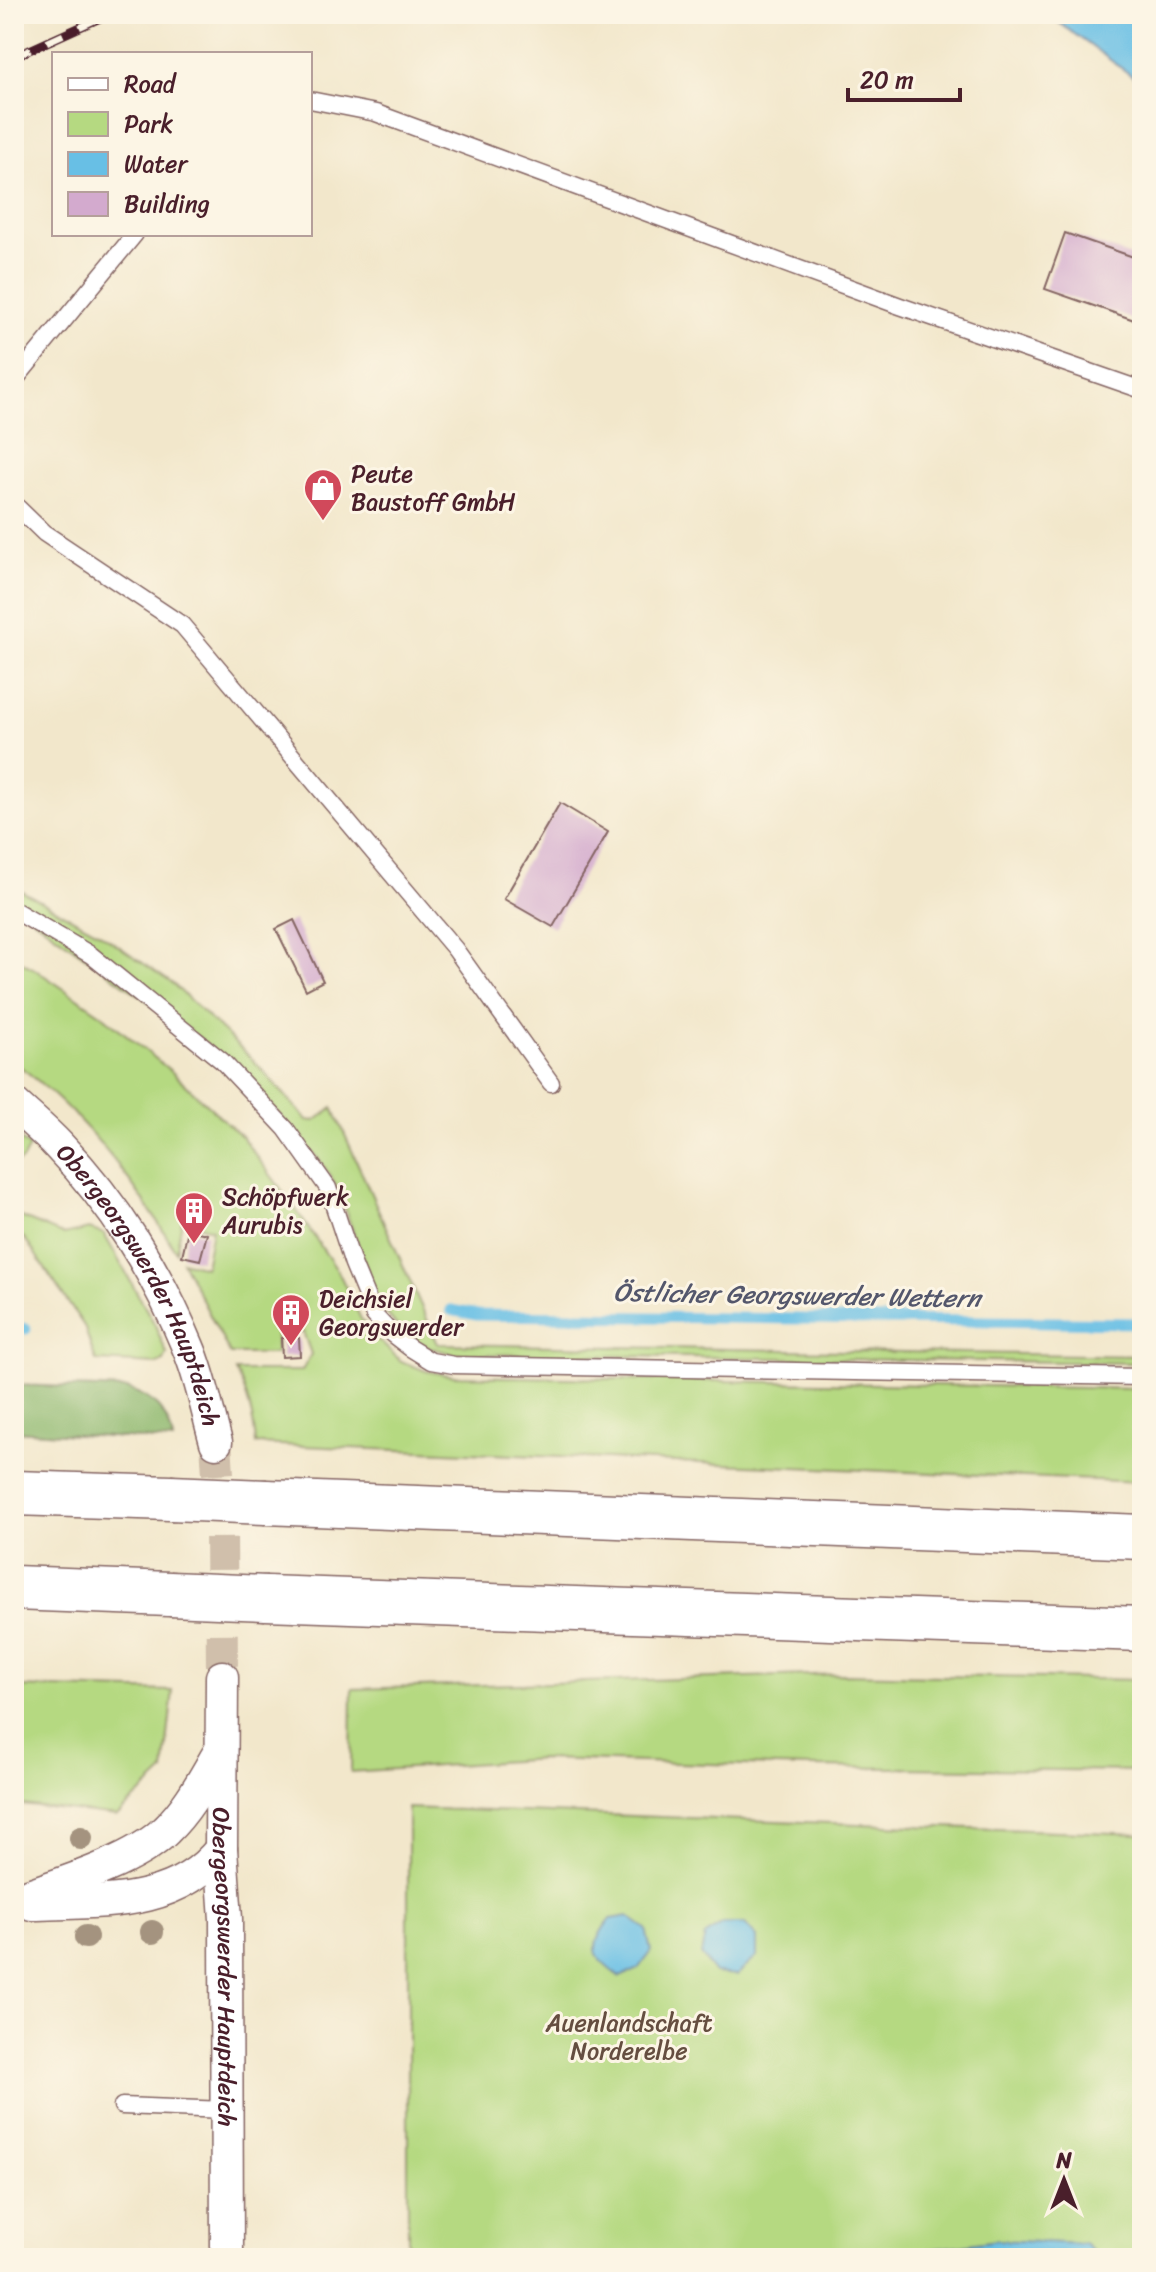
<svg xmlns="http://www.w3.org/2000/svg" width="1156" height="2272" font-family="Sriracha,sans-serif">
<rect width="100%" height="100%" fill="#fcf5e5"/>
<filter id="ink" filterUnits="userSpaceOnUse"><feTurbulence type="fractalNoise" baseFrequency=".0125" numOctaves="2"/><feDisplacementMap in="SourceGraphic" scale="16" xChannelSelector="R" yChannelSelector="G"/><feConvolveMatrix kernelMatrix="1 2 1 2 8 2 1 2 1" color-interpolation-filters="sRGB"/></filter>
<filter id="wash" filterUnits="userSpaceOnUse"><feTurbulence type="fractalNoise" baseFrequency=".006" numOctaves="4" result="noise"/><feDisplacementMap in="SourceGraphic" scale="32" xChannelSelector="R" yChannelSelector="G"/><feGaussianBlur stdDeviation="1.8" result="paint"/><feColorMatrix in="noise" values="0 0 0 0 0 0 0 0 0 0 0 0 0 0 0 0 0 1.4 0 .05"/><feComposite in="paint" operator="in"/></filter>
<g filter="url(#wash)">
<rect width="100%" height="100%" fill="#f2e7cb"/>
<g fill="#b5d981" stroke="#807c56" stroke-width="2">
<path d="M14,887L100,933L173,984L254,1061L307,1120L315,1121L333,1108L438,1344L1142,1356V1363L453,1354L432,1348L414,1340L396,1325L381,1307L337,1188L322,1163L276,1111L203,1041L14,905Z"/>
<path d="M14,958L33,968L101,1014L172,1072L242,1137L290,1201L339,1273L361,1319L376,1338L401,1361L426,1371L455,1376L1142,1389V1482L256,1444C254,1419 247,1393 236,1371H302L311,1354L303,1332L276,1333V1354H230L182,1261L205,1267L212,1229L182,1221L176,1252C133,1179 83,1113 14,1062Z"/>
<path d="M14,1135L29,1147L23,1159L14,1165Z"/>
<path d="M14,1214L64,1235L89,1229L104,1234L155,1325L167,1354L164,1361L157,1364L96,1361L84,1326L25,1239L14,1230Z"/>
<path d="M843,1674L1142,1680V1771L811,1767L543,1759L351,1772L352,1689Z"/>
<path d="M14,1687L173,1691L164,1772L117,1816L14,1804Z"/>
<path d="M408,1808L1142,1834V2258H408Z"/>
</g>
<path fill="#90b96f" stroke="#6d6c4d" stroke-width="2" d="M14,1385L128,1389C154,1398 169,1413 173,1441L14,1431Z"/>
<g fill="#68bfe5" stroke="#596f88" stroke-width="2">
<path d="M1047,14H1142V83Z"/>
<path d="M628,1916L646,1929L651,1951L638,1969L620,1977C592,1957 588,1948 610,1919Z"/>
<path d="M723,1924H745L757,1937V1957L737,1975L715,1973L701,1955L705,1935Z"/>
<path d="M997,2240L1084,2244L1099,2258H871Z"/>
</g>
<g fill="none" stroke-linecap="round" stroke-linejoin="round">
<g stroke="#68bfe5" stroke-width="11">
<path d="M451,1310L477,1315L1142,1323"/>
<path d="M14,1326L26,1329"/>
</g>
</g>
<g id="blocks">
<g fill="#d3aace">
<path d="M1065,233L1142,260L1140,322L1045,289Z"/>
<path d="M560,803L608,832L553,927L504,899Z"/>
<path d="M294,920L323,981L306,990L276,929Z"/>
<path d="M188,1230L207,1234L200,1260L182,1256Z"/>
<path d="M281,1338H299L300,1356L282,1357Z"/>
</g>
</g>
</g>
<g filter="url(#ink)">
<use href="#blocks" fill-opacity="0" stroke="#856563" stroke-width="2"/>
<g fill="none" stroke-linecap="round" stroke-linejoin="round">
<path stroke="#d0bfab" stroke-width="32" stroke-dasharray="32 16" stroke-linecap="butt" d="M216,1442L221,1522L222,1677"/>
<defs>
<g id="service">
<path d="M310,100L376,113L900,306L1142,390"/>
<path d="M14,381L135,234"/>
<path d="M14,504L44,533L182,625L455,949L551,1083"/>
<path d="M14,910L91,955L222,1061L286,1129L328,1188L353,1264L374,1315L393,1335L410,1348L431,1361L454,1365L1142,1377"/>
<path d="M122,2106L226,2110"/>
</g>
<g id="minor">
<path id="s1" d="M14,1104C29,1118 45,1131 59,1146C114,1203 158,1274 188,1347C201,1377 207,1411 216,1442"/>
<path id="s2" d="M222,1677L221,1849L226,1919L227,2258"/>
<path d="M14,1900C57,1885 135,1862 166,1830C189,1808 203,1780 219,1753"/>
<path d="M32,1904C100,1901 175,1908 221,1849"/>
</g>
<g id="motorway">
<path d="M14,1493L171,1498"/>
<path d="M266,1502L1142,1537"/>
<path d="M14,1588L170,1594"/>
<path d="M266,1598L1142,1629"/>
</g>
</defs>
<use href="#service" stroke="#856563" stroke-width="19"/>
<use href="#minor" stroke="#856563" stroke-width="35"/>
<use href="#motorway" stroke="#856563" stroke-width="47"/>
<use href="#service" stroke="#fff" stroke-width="16"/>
<use href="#minor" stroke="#fff" stroke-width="32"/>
<use href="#motorway" stroke="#fff" stroke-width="44"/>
<defs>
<path id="rail" d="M14,57L109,14"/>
</defs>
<use href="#rail" stroke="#4a1f2b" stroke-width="9"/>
<use href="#rail" stroke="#fcf5e5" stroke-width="6" stroke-dasharray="18" stroke-linecap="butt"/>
<defs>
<g id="motorway-bridge">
<path d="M171,1498L266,1502"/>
<path d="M170,1594L266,1598"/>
</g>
</defs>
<use href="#motorway-bridge" stroke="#856563" stroke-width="47" stroke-linecap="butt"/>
<use href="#motorway-bridge" stroke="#fff" stroke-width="44"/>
</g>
<g fill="#a4937f">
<circle cx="81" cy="1838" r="12"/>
<circle cx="152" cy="1932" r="12"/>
<circle cx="86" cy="1937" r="12"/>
</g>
</g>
<defs>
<symbol id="shop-pin" viewBox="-11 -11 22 30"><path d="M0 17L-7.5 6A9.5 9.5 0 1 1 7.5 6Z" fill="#d1495b" stroke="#fcf5e5"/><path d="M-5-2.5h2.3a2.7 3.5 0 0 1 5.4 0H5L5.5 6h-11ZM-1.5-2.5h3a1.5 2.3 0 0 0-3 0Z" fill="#fff"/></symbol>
<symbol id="building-pin" viewBox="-11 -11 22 30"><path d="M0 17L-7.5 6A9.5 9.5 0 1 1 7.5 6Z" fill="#d1495b" stroke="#fcf5e5"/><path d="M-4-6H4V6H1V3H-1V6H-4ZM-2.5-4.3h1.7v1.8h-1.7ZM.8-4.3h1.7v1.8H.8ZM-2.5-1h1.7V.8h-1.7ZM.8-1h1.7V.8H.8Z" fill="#fff"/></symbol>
</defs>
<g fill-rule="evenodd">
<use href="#shop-pin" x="301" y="466" width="44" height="60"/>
<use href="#building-pin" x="172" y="1189" width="44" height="60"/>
<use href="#building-pin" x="269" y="1291" width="44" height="60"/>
</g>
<g text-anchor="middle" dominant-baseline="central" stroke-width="6" stroke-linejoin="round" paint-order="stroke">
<g font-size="24" fill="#4a1f2b" stroke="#fcf5e5" text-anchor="start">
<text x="351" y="474">Peute<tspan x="351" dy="28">Baustoff GmbH</tspan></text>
<text x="222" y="1197">Schöpfwerk<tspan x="222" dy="28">Aurubis</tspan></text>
<text x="319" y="1299">Deichsiel<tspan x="319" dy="28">Georgswerder</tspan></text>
</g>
<g font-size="24" fill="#4a1f2b" stroke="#fcf5e5">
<text stroke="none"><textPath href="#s1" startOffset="224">Obergeorgswerder Hauptdeich</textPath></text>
<text stroke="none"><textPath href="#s2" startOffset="290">Obergeorgswerder Hauptdeich</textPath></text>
</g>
<g font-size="24" fill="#654e40" stroke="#fcf5e5">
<text x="629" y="2023">Auenlandschaft<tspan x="629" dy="28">Norderelbe</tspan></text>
</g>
<g font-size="26" font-style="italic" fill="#54576c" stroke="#fcf5e5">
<text transform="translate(797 1295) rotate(1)">Östlicher Georgswerder Wettern</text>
</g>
</g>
<rect width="1156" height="2272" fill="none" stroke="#fcf5e5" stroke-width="48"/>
<rect x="52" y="52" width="260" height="184" fill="#fcf5e5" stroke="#b59f9b" stroke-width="2"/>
<rect x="68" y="78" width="40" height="12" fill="#ffffff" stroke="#b59f9b" stroke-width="2"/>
<text x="124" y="92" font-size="24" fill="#4a1f2b">Road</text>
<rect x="68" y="112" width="40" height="24" fill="#b5d981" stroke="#b59f9b" stroke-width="2"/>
<text x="124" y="132" font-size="24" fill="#4a1f2b">Park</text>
<rect x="68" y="152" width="40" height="24" fill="#68bfe5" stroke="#b59f9b" stroke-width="2"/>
<text x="124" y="172" font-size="24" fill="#4a1f2b">Water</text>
<rect x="68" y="192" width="40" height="24" fill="#d3aace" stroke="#b59f9b" stroke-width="2"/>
<text x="124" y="212" font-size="24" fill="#4a1f2b">Building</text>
<g transform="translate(1064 2180)" stroke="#fcf5e5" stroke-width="6" paint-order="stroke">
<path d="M0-6L14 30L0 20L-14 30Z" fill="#4a1f2b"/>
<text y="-12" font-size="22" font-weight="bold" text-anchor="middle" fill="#4a1f2b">N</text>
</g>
<path d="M848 88v12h112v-12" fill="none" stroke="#4a1f2b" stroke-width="4"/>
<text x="860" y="88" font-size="24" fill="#4a1f2b" stroke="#fcf5e5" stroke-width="6" paint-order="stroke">20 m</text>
</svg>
